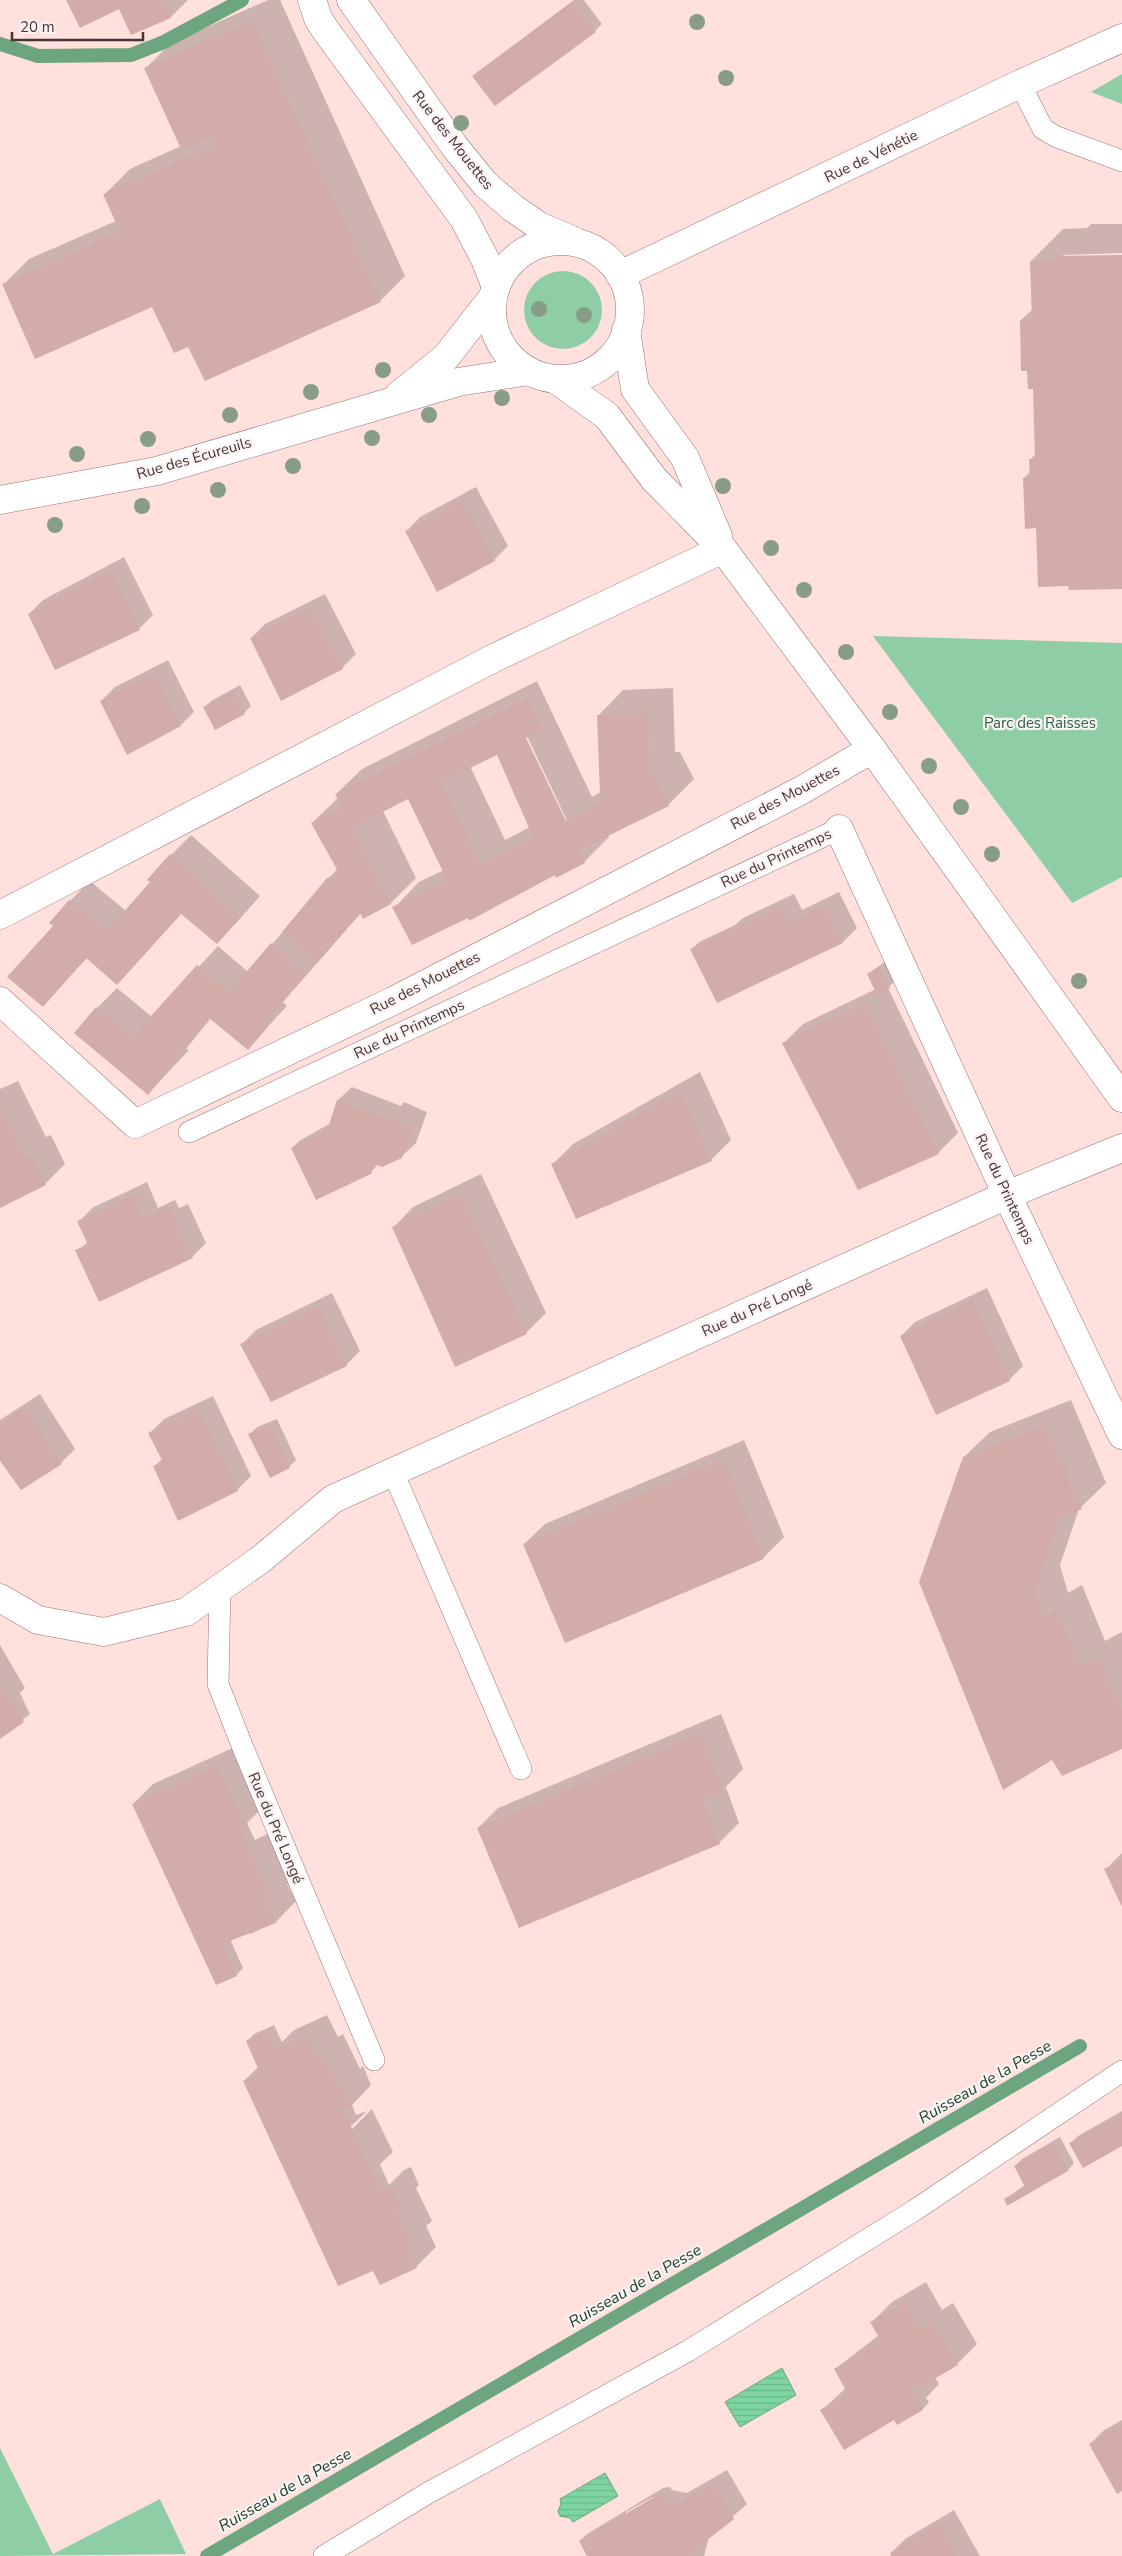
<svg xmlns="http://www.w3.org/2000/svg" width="1122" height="2556" font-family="'Nunito Sans',sans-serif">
<defs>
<pattern id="water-rules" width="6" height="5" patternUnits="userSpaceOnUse" patternTransform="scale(1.25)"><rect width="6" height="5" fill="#7dd5a0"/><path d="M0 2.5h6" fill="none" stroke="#6db78a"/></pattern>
</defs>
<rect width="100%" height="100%" fill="#ffe0dd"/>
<g fill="#8fcda6">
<path d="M1122,74V104L1091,92Z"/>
<circle cx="563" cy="310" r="39"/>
<path d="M873,636L1122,643V877L1072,903Z"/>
<path d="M0,2448L53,2554L160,2499L186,2554L0,2556Z"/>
</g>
<g fill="url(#water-rules)" stroke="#6ca580">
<path d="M782,2368L796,2395L740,2427L725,2402Z"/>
<path d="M605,2473L618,2496L573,2522L570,2518L560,2516L558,2511L561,2504L560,2499Z"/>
</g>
<g fill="#0003" fill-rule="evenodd">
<path d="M67,0H188L171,17L132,34L119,8L80,26Z"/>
<path d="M268,0H280L405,276L380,301L189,345L153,305L4,284L29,259L116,221L105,194L130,169L181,146L146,68L171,43Z"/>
<path d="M574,0H584L602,24L595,31L474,76Z"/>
<path d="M1091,224H1122V253L1063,255V257L1122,256V588L1070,585L1037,527L1024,478L1031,471V459L1036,453L1034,388L1021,320L1033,309L1031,261L1063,229L1087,228Z"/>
<path d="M476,487L508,546L494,560L407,531L420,517Z"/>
<path d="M124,557L153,615L139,629L29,614L43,600Z"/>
<path d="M325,594L356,654L342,668L251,638L265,624Z"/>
<path d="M168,660L194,712L181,725L101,701L115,687Z"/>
<path d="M537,681L592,797L601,792L598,716L623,690L673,688L675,752H680L694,779L668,805L608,834L609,837L584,862L555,873L469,916L394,908L419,882L444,870L409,798L383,811L416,878L391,903L363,917L361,913L283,1002L287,1006L248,1048L211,1018L186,1049L189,1050L148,1094L97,1008L117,988L152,1017L218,946L248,972L338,868L312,823L338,798L336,794L362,769ZM524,736H527L570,827L568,828ZM497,754L530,827L505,840L470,766Z"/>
<path d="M240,685L251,706L244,713L205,707L211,701Z"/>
<path d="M191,835L260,896L237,922L217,942L182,913L117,984L87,958L43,1005L54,926L51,923L70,901L90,881L126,911L152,882L171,855Z"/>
<path d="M839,892L857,928L843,942L718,1001L692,949L699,942L735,925L743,918L794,894L802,910Z"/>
<path d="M886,961L896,980L888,988L958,1133L938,1153L783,1044L803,1024L876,989L868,974Z"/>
<path d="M700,1072L731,1140L711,1160L553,1164L573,1144Z"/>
<path d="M18,1081L46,1137L51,1135L65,1164L45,1184L0,1207V1089Z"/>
<path d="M352,1087L401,1106L404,1102L427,1112L416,1143L401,1157L378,1164L370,1173L292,1148L299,1141L331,1123L338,1100Z"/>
<path d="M481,1174L546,1313L526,1333L393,1228L413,1207Z"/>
<path d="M147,1182L158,1208L175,1200L179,1208L188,1204L206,1243L192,1257L77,1251L88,1242L79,1222L92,1208Z"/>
<path d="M987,1288L1023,1366L1009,1380L937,1413L901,1336L915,1322Z"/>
<path d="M332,1293L360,1351L346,1365L242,1344L256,1330Z"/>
<path d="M40,1394L75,1449L61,1463L22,1489L0,1458V1420Z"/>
<path d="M213,1396L251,1476L237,1490L155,1466L162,1459L150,1433L164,1419Z"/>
<path d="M1071,1400L1106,1483L1079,1509L1060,1565L1068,1593L1082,1585L1105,1641L1122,1632V1748L1063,1774L964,1457L990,1432Z"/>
<path d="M277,1419L296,1460L289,1467L270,1476L250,1434L257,1427Z"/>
<path d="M744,1440L784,1537L764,1557L565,1641L524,1544L545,1524Z"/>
<path d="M0,1645L25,1688L20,1693L30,1714L0,1737Z"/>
<path d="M721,1714L743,1769L726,1787L739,1823L719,1843L478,1828L498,1808Z"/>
<path d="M237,1746L265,1805L247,1823L255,1840L271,1832L292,1879L287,1884L296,1901L276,1922L250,1934L248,1931L230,1939L243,1968L236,1975L133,1804L153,1784Z"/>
<path d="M1122,1853V1904L1106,1869Z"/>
<path d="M327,2015L338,2037L343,2034L360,2069L363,2066L371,2085L352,2105L356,2115L367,2111L346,2131L348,2133L372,2109L393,2152L380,2164L389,2185L404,2170L411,2167L419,2185L416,2188L432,2221L426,2226L436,2247L416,2267L374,2269L244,2081L259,2066L247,2041L254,2034L274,2025L282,2042L294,2030Z"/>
<path d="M1122,2111V2144L1071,2143L1078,2136Z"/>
<path d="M1060,2137L1074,2163L1068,2170L1008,2204L1005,2199L1025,2185L1015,2166L1022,2159Z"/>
<path d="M926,2282L942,2310L953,2303L977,2344L957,2364L935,2377L939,2384L926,2398L929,2402L923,2409L894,2419L822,2410L846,2388L835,2369L879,2335L872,2322L892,2302Z"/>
<path d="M1122,2420V2489L1090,2444L1104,2430Z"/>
<path d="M727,2470L747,2504L709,2537L704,2556H589L580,2541L587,2534L663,2488L670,2487L672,2490L687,2493ZM653,2497L654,2499L626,2515V2512Z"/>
<path d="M954,2510L980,2556H893L891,2553L905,2539Z"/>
</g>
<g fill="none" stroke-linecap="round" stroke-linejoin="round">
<g stroke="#6ca580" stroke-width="14">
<path d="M0,44L38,56L131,55L164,42L242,0"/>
<path d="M207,2556L1080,2046"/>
</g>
</g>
<g fill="#d1aca9" fill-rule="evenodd">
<path d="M66,0H163L171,18L131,35L119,9L80,28Z"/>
<path d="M573,1L596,32L495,106L472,76Z"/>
<path d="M252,20L381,302L205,381L188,347L174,353L152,307L35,359L2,284L120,232L103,194L218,144L214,136L182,151L144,68Z"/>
<path d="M1122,255V589L1069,590L1068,586L1038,587L1036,528L1025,529L1023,478L1030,477L1029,459H1035L1033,389H1028L1027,371H1021L1020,320L1032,319L1030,261L1057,260V256Z"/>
<path d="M462,500L495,561L437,592L405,531Z"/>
<path d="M110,570L140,630L55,670L28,614Z"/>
<path d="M311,607L343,669L281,701L250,638Z"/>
<path d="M154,674L181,726L127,755L100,701Z"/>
<path d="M233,691L245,714L215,730L203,707Z"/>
<path d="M528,698L543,730L526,738L566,821L604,801L600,794L597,715L648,713L650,777H655L669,806L579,850L585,863L556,878L555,875L469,921L468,918L412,945L392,907L447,880L408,799L353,827L391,904L363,919L360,913L317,963L282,932L327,878L339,873L311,823L343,808L335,794ZM497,755L533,837L480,864L441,782Z"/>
<path d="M170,854L241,917L217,944L181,914L117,985L86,958L43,1007L7,977L53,926L49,923L69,900L107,931L150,882L147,880Z"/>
<path d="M825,905L843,943L717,1003L690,949L780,907L788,923Z"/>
<path d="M271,943L306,974L264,1023L268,1027L248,1050L209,1018L148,1095L74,1033L96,1007L132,1037L197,965L229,992Z"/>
<path d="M879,967L890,988L877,995L867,974Z"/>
<path d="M866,1003L939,1154L858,1190L782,1043Z"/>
<path d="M680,1091L712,1161L576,1219L551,1164Z"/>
<path d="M337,1100L387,1119L389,1116L414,1126L402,1158L382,1167L374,1164L371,1174L316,1200L291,1148L327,1131Z"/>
<path d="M0,1105L26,1157L31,1155L46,1185L0,1208Z"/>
<path d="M461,1193L527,1334L455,1367L392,1227Z"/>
<path d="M133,1195L143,1218L168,1206L193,1258L99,1302L75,1250L88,1245L77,1221Z"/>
<path d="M973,1301L1010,1381L936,1415L900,1336Z"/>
<path d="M318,1306L347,1366L271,1402L240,1344Z"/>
<path d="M26,1407L62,1464L21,1490L0,1461V1424Z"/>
<path d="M198,1409L238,1491L178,1521L153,1466L163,1462L148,1433Z"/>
<path d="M270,1424L290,1468L270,1478L248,1434Z"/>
<path d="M1046,1425L1082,1509L1060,1518L1035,1591L1043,1617L1057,1609L1080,1666L1097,1656L1122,1709V1749L1062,1776L1052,1760L1003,1790L919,1582L963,1457Z"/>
<path d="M724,1459L764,1559L565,1643L523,1544Z"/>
<path d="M0,1682L24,1722L0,1739Z"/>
<path d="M700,1734L724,1791L703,1800L720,1844L519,1928L477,1828Z"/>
<path d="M217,1766L246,1826L240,1829L273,1900L267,1903L276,1923L222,1944L237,1976L216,1985L132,1804Z"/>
<path d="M1122,1860V1907L1104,1869Z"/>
<path d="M267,2031L275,2049L307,2035L317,2056L323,2053L339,2088L343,2085L352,2106L343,2110L373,2173L382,2190L391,2186L400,2206L396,2208L412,2242L406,2245L417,2268L380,2285L373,2271L338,2286L243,2081L260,2073L246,2041Z"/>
<path d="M1122,2113V2146L1083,2168L1069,2143Z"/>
<path d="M1053,2143L1068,2171L1007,2206L1004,2199L1025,2187L1014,2166Z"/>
<path d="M906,2302L921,2329L932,2322L958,2365L912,2392L923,2410L897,2425L894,2420L844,2450L820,2410L848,2394L834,2369L881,2341L870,2322Z"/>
<path d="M1122,2425V2491L1117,2494L1089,2444Z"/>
<path d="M713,2483L734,2519L697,2548L694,2556H587L579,2541L663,2492L673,2506Z"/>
<path d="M940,2523L958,2556H891L890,2553Z"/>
</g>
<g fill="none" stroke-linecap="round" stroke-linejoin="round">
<defs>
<g id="lane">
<path d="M1020,84L1043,129L1057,137L1122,161"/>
<path d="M189,1132L839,829"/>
<path d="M393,1472L521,1769"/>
<path d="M220,1588L218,1684L243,1748L374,2060"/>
<path d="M324,2556L428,2493L688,2351L915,2210L1122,2071"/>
</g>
<g id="street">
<path d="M312,0L318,18L324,28L464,219L485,259L496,287"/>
<path d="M351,0L455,147L485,184L513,208L539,226L572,240"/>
<circle cx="561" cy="310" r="69"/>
<path d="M620,275L1020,84L1122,38"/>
<path d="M626,330L635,389L685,458L718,536"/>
<path d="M555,379L607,416L654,479L723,549L872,749L1122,1098"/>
<path d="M399,395L446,357L493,297"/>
<path d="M0,500L157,471L458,382L529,371"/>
<path d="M839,829L1007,1195L1122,1435"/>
<path d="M0,915L492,659L723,549"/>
<path d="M0,1001L135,1124L393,1001L802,790L872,749"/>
<path d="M0,1598L38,1620L104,1632L186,1612L260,1560L333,1499L1007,1195L1122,1148"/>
</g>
</defs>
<use href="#lane" stroke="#977572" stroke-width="22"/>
<use href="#street" stroke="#977572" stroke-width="29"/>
<use href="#lane" stroke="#fff" stroke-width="21"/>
<use href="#street" stroke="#fff" stroke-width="28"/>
</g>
<g fill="#889d88">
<circle cx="697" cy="22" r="8"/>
<circle cx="726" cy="78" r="8"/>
<circle cx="461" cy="123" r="8"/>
<circle cx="539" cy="309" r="8"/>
<circle cx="584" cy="315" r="8"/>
<circle cx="383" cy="370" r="8"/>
<circle cx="311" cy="392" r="8"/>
<circle cx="502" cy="398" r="8"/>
<circle cx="230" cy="415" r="8"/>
<circle cx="429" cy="415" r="8"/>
<circle cx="372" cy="438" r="8"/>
<circle cx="148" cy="439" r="8"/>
<circle cx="77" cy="454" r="8"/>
<circle cx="293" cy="466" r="8"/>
<circle cx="723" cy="486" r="8"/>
<circle cx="218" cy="490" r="8"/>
<circle cx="142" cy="506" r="8"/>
<circle cx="55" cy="525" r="8"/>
<circle cx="771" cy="548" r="8"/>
<circle cx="804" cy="590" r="8"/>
<circle cx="846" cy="652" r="8"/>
<circle cx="890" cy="712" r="8"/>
<circle cx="929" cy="766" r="8"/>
<circle cx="961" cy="807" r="8"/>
<circle cx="992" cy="854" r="8"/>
<circle cx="1079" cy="981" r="8"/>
</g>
<g text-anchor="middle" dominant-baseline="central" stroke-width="4.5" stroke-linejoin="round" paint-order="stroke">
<g font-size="15" fill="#453635" stroke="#fbf3f2">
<text transform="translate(453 140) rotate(52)">Rue des Mouettes</text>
<text transform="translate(871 156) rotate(-26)">Rue de Vénétie</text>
<text transform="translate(194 458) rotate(-16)">Rue des Écureuils</text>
<text transform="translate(785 797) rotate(-28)">Rue des Mouettes</text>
<text transform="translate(776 858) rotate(-25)">Rue du Printemps</text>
<text transform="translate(425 983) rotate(-27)">Rue des Mouettes</text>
<text transform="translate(409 1029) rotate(-25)">Rue du Printemps</text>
<text transform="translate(1005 1189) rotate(65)">Rue du Printemps</text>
<text transform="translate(757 1308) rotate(-24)">Rue du Pré Longé</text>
<text transform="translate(276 1828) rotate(67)">Rue du Pré Longé</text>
</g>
<g font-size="15" fill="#276643" stroke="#fbf3f2">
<text x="1040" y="723">Parc des Raisses</text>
</g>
<g font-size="16" font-style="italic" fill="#173d27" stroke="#fbf3f2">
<text transform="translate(985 2082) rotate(-30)">Ruisseau de la Pesse</text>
<text transform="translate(635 2286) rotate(-30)">Ruisseau de la Pesse</text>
<text transform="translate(285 2490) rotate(-30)">Ruisseau de la Pesse</text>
</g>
</g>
<path d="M12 32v8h131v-8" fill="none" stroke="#453635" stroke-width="2.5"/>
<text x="20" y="32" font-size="15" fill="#453635" stroke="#fbf3f2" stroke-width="4" paint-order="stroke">20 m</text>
</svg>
